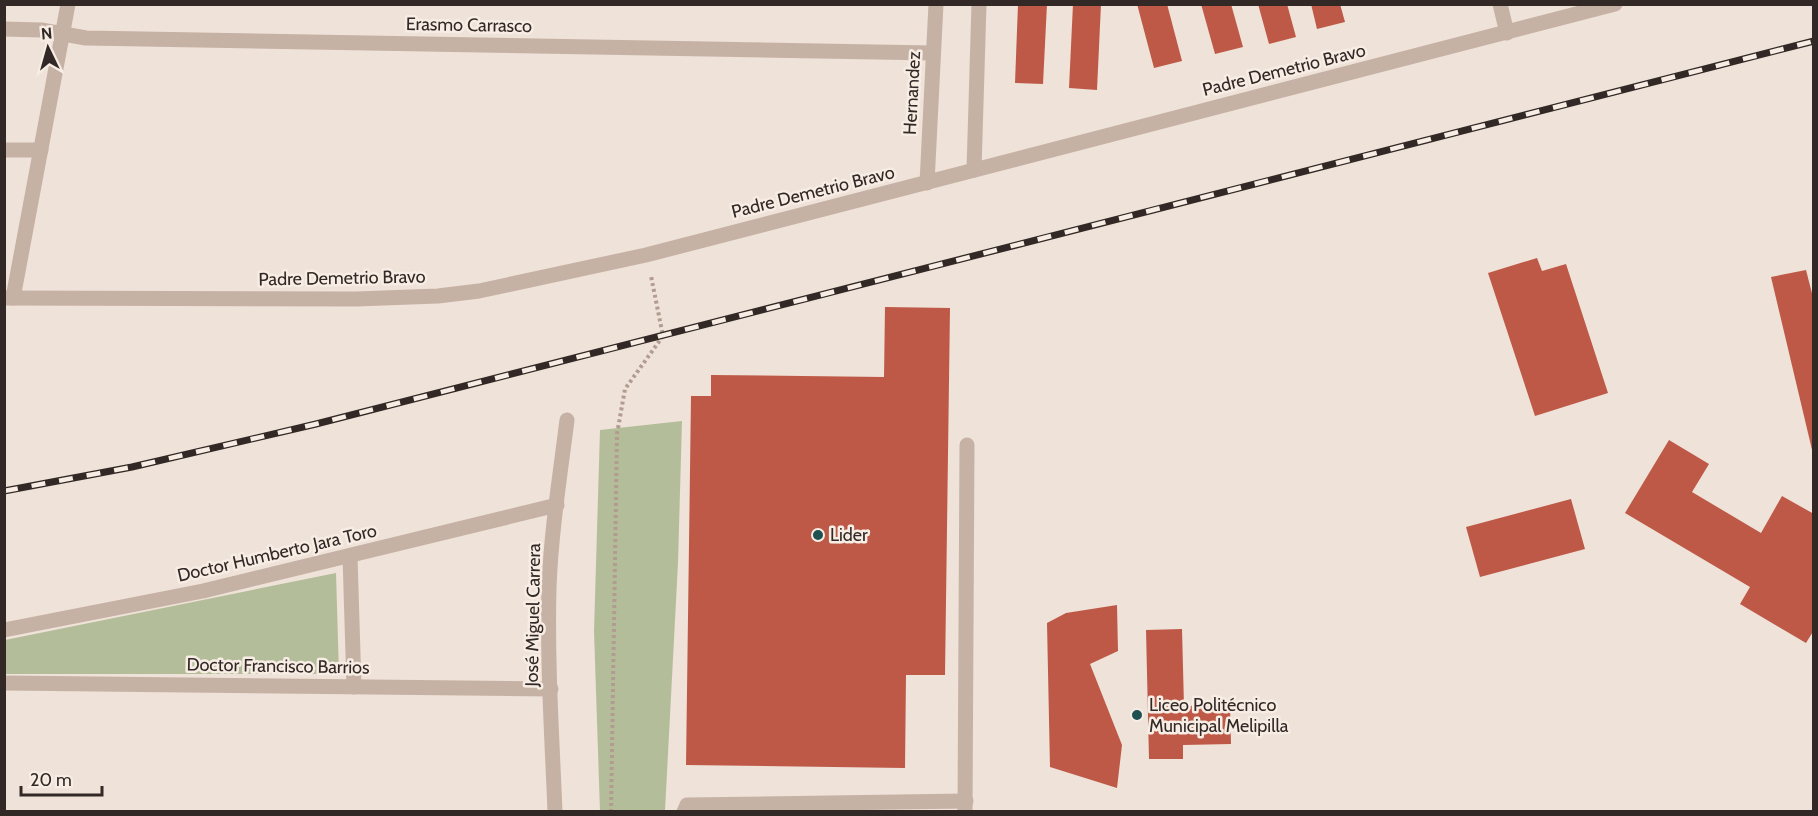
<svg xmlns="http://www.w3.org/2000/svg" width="1818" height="816" font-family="Cabin,sans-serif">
<rect width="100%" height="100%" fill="#efe2d8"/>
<g fill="#b4bd99">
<path d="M682,421L678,563L665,811H600L594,631L600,430Z"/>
<path d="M336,573L339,674H5V640Z"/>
</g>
<g fill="#be5947">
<path d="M1018,4H1047L1043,84L1015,83Z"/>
<path d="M1073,4H1101L1097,90L1069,88Z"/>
<path d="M1137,4H1167L1182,61L1154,68Z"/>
<path d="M1201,4H1231L1243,47L1215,54Z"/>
<path d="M1258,4H1287L1296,37L1269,44Z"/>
<path d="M1311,4H1340L1345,22L1317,29Z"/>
<path d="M1537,258L1542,271L1566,264L1608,393L1535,416L1488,273Z"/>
<path d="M1806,270L1814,301L1813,454L1771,277Z"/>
<path d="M885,307L950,308L945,675H906L905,768L686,765L691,396H711V375L884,377Z"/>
<path d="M1669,440L1709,464L1692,492L1761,533L1782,496L1814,514V630L1806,643L1740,604L1750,587L1625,513Z"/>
<path d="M1571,499L1585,549L1480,577L1466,527Z"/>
<path d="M1117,605L1118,651L1090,664L1122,745L1117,788L1050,767L1047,623L1066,613Z"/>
<path d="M1182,629L1184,706L1230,705L1231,744L1183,745V759H1149L1146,630Z"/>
</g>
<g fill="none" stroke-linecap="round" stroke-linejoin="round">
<path stroke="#b29b90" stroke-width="4" stroke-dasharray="3 3" stroke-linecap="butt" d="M611,812L617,434L625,389L663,336L651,276"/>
<g stroke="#c6b1a5" stroke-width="15">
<path d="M1500,4L1507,33"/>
<path d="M4,29L41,30L86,38L933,53"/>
<path d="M4,150H41"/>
<path d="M974,170L979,4"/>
<path d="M927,183L936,4"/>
<path d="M4,298L356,299L438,296L479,291L646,255L1615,4"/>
<path d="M13,298L68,4"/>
<path d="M350,556L354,687"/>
<path d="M4,630L203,591L557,505"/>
<path d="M4,683L551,689"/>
<path d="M555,812C552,737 547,662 549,588C551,532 560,476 567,420"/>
<path d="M684,812L687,805L966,801"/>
<path d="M965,812L967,445"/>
</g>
<defs>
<path id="rail" d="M4,491L132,467L316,424L1814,41"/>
</defs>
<use href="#rail" stroke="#322926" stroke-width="7"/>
<use href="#rail" stroke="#f7ede4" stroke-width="4.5" stroke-dasharray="14" stroke-linecap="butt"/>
</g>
<g fill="#1e5150" stroke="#f7ede4" stroke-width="2">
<circle cx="818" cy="535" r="6"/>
<circle cx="1137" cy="715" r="6"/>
</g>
<g text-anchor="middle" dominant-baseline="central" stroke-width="5" stroke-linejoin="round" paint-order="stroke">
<g font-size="18" fill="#322926" stroke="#f7ede4">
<text transform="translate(469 25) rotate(1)">Erasmo Carrasco</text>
<text transform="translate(1284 70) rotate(-14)">Padre Demetrio Bravo</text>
<text transform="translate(912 93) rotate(-87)">Hernandez</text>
<text transform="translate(813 192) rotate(-14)">Padre Demetrio Bravo</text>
<text transform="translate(342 278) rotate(-1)">Padre Demetrio Bravo</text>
<text transform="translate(277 553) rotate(-13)">Doctor Humberto Jara Toro</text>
<text transform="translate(533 615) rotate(-89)">José Miguel Carrera</text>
<text transform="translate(278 666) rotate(1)">Doctor Francisco Barrios</text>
</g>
<g font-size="18" fill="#322926" stroke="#f7ede4" text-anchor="start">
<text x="830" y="535">Lider</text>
<text x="1149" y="705">Liceo Politécnico<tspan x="1149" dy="21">Municipal Melipilla</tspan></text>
</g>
</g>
<rect width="1818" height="816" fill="none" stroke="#322926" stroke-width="12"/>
<g transform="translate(48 48) rotate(355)" stroke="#f7ede4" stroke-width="4.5" paint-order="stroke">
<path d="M0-4.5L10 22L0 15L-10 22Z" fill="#322926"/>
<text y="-9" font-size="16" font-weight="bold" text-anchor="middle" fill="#322926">N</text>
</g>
<path d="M21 786v9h81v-9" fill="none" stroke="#322926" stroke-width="3"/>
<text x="30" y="786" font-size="18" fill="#322926" stroke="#f7ede4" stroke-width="4.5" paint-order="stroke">20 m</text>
</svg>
